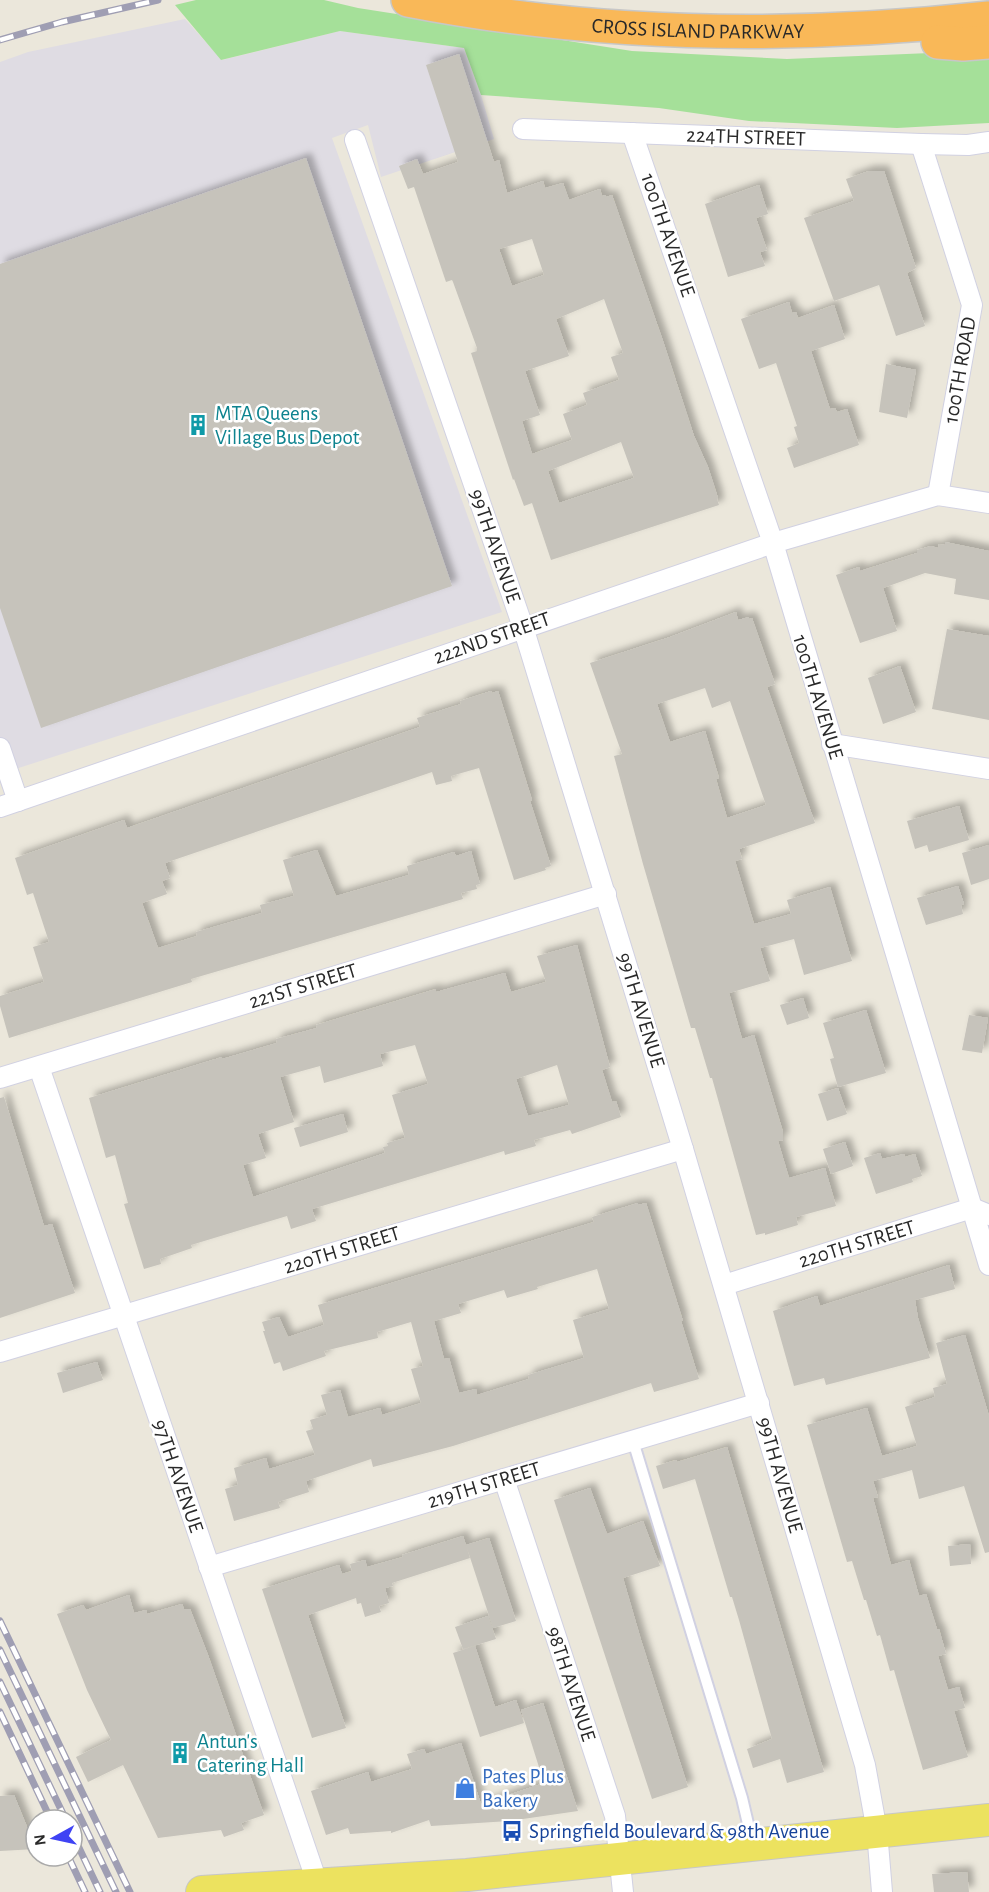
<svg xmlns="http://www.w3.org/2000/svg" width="989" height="1892" font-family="'Alegreya Sans',sans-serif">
<defs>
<filter id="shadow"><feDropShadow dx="5.5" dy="-5.5" stdDeviation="3" flood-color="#0004"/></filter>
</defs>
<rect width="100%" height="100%" fill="#ebe7db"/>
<path fill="#dfdce3" d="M185,19L222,60L340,31L464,48L481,95L494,139L381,177L368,125L332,138L502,612L0,774V62L28,52Z"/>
<path fill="#a5e099" d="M196,0H324L358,8L632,51L787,59L930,53L989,47V123L897,128L749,121L659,108L481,95L464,48L340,31L221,60L175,5Z"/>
<g fill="#c6c3bb" fill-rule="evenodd" filter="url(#shadow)">
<path d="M459,54L494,162L499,160L507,193L543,181L545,188L563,183L569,200L600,189L602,196L605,195L606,197L612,195L663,341L694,436L708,467L718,498L717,499L719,505L551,560L532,503L524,506L514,479L513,480L471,353L477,351V348L453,282L452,280L446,282L414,187L408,189L399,166L417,159L423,174L458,162L426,65ZM532,239L544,275L512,286L499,249ZM604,299L623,353L611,357L619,380L583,393L587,405L563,414L572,440L532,454L522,421L540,415L525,371L569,356L556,319ZM621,442L634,478L559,503L548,471Z"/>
<path d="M306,158L452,586L41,728L0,608V264Z"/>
<path d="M869,171H884L916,268L907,273L925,326L896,336L879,285L834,301L804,218L854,201L846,179Z"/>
<path d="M759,185L768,214L756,218L767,250L760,252L765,266L728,277L705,204Z"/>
<path d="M789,302L792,313L796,312L798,318L834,305L845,339L811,351L830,409L835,408L837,412L847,409L859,445L794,468L787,448L799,443L794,427L797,426L776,363L759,369L741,319Z"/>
<path d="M886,364L916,370L907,418L879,412Z"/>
<path d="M945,542L989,551V600L954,594L956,579L925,573L883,588L897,631L860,643L836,575L859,567L860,571L917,553V550L931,546L938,548L939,544L945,545Z"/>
<path d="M736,612L738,620L749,617V619L752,618L775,684L767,687L815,823L739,849L742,859L735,861L754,924L791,914L787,900L830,887L852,961L804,975L794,939L760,948L770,981L729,993L742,1039L754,1035L783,1132V1140L778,1141L789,1178L825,1168L836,1206L796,1217L798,1225L765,1235V1233L756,1235L712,1078H710L695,1028H691L643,864L614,756L622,754L590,663L670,637ZM705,688L712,708L730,701L766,805L727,818L716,779L719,778L705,731L670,742L657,704Z"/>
<path d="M947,629L989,636V720L932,709Z"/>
<path d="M900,666L916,712L883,724L868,678Z"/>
<path d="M491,691L492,693L498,691L514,742L532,800L530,801L551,866L545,868L546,870L514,880L479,768L451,776L452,781L436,785L432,772L165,863L170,878L162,881L167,894L142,903L158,948L197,936L196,932L262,913L260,905L294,896L283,860L317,850L336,896L409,875L407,866L454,852L456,856L471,851L480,884L476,885L477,889L461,893L463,899L191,979L192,982L9,1038L0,1006V996L44,982L33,947L49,942L33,893L27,895L15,858L124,820L127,828L420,727L417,718L461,704L460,701Z"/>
<path d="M959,806L969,840L929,852L927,845L915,849L907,821Z"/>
<path d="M989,845V879L971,885L962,853Z"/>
<path d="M958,886L964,904L961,905L963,914L926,925L917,898Z"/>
<path d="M577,945L610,1067L602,1070L612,1102L616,1101L621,1117L572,1134L570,1130L534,1140L536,1146L505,1155L504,1151L312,1209L316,1221L291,1229L287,1216L191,1245L192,1248L160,1259L161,1264L144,1269L124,1204L128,1203L115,1155L106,1158L89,1098L222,1057V1059L277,1043L276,1039L317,1028L316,1025L436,989V992L505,973L511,992L546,982L537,956ZM415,1045L428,1084L392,1095L405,1138L387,1143L388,1146L383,1147L385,1153L253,1197L243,1165L266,1158L258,1134L294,1122L280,1077L320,1066L324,1083L383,1066L380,1054ZM557,1065L569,1105L528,1116L516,1079Z"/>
<path d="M803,998L809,1018L787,1025L780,1005Z"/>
<path d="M866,1010L886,1073L838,1087L830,1059L834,1058L823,1023Z"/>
<path d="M969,1015L988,1018L982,1053L962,1050Z"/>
<path d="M838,1088L847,1114L827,1121L818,1094Z"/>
<path d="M4,1097L44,1226L52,1224L75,1293L0,1318V1098Z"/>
<path d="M343,1114L348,1132L300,1147L294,1128Z"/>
<path d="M845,1142L853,1166L831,1174L823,1149Z"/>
<path d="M880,1153L882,1159L904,1154L905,1157L915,1154L922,1176L912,1179L913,1182L876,1194L864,1158Z"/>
<path d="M638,1203V1205L646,1203L683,1321H681L699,1379L654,1392L651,1383L453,1446L373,1467L371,1459L306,1481L309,1492L278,1502L280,1508L234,1521L225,1489L238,1485L234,1468L266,1458L269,1469L315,1455L306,1431L313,1429L310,1420L327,1415L321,1395L340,1390L348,1417L380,1408L382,1415L421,1403L411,1369L423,1366L411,1322L377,1332L378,1338L324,1351L326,1356L283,1371L280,1362L274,1364L263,1331H265L262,1322L279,1317L288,1337L324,1325L318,1305L594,1222L592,1217ZM597,1269L609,1309L573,1320L584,1358L528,1375L529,1379L477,1395L476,1389L459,1393L449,1358L444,1359L434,1321L461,1313L458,1304L504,1290L507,1298L538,1289L537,1287Z"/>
<path d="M949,1265L955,1289L915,1300L918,1318L930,1358L826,1385L824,1378L794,1386L773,1311L817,1296L820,1306Z"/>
<path d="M965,1335L989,1416V1552L985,1553L964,1486L919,1499L912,1470L873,1481L878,1497L873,1498L891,1565L909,1560L919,1596L926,1594L937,1629H939L946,1654L938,1656L948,1690L959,1687L965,1708L954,1711L968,1757L923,1770L894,1670L890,1671L880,1635L877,1636L866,1600H864L852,1561L847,1562L807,1425L867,1408L882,1456L917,1446L905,1407L935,1397L933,1388L947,1384L936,1343Z"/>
<path d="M97,1362L103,1380L63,1393L57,1373Z"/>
<path d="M727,1447L824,1772L787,1783L780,1759L753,1768L747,1749L772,1739L739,1620L732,1597H730L695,1479L663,1489L656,1466L676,1460L677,1462Z"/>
<path d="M590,1488L607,1534L643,1521L660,1566L623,1578L641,1640L688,1787L652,1799L554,1500Z"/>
<path d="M463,1536L470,1558L392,1583L393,1586L385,1588L389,1603L379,1606L381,1612L365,1617L361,1603L357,1604L356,1598L308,1615L346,1728L312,1738L262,1589L339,1565L342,1574L352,1571L350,1564L365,1560L367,1567L403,1557L402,1555Z"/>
<path d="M489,1538L516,1621L493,1628L466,1545Z"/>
<path d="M970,1544L971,1564L950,1566L948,1546Z"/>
<path d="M129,1595L134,1613L146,1610L147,1614L182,1604L184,1609H190L208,1655L264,1815L241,1823L244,1830L224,1837L221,1830L158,1838L123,1765L88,1782L76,1757L111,1740L87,1690L57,1614L83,1605L86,1610Z"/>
<path d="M488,1616L496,1639L463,1649L455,1627Z"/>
<path d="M475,1646L495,1707L516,1700L524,1723L480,1737L453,1653Z"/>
<path d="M543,1703L578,1811L509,1821L431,1826L429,1820L391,1833V1831L350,1834L348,1828L326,1835L311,1791L368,1772L371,1782L412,1769L407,1754L424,1749L426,1754L461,1743L481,1804L544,1783L521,1710Z"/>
<path d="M14,1795L36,1849L0,1851V1796Z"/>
<path d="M967,1872L969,1892H934L932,1874Z"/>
</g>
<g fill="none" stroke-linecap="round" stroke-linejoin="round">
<defs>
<path id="lane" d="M633,1441L742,1798L752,1841"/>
<g id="street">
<path d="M523,129L921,144L968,145L989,142"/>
<path d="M632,133L773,543L989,1265"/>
<path d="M355,140L523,627L683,1149L865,1765L877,1831L882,1892"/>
<path d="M921,144L972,305L938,495"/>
<path d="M832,744L989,769"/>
<path d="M0,748L18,801"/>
<path d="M0,807L773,543L938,495L989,503"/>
<path d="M39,1067L318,1885"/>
<path d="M0,1078L606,894"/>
<path d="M724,1285L972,1208L989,1215"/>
<path d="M0,1352L683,1149"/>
<path d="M504,1479L615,1816L623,1892"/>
<path d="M209,1567L759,1403"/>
</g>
<path id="primary" d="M202,1892L467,1875L989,1820"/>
<g id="highway">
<path id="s1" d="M408,0C599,37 796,39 989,18"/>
<path d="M938,42L963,44L989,42"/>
</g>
</defs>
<use href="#lane" stroke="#d1d1e2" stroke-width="14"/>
<use href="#street" stroke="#d1d1e2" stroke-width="22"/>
<use href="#primary" stroke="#c7c7c7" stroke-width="34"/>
<use href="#highway" stroke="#c7c7c7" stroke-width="36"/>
<use href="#lane" stroke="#fff" stroke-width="10"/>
<use href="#street" stroke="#fff" stroke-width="20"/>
<use href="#primary" stroke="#ece25f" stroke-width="32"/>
<use href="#highway" stroke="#f9b858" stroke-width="33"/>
<defs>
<g id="rail">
<path d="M0,40L62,22L158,0"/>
<path d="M0,1621L130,1892"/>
<path d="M0,1650L116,1892"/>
<path d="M0,1682L66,1820"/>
<path d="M0,1712L51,1820"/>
<path d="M72,1833L100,1892"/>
<path d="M68,1856L85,1892"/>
</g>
</defs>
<use href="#rail" stroke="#9f9eb3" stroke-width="7"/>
<use href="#rail" stroke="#fff" stroke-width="4.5" stroke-dasharray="14" stroke-linecap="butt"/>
</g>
<defs>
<symbol id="building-bare" viewBox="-9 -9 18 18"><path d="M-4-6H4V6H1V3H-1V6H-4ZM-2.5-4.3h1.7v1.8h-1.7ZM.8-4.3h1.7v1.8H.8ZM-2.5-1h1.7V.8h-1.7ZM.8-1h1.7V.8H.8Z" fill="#0f9aa8" stroke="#fff" stroke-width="2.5" paint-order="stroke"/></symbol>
<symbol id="shop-bare" viewBox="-9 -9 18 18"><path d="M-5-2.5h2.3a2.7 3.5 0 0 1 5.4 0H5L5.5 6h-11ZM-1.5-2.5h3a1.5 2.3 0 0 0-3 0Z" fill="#3f7fe0" stroke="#fff" stroke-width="2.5" paint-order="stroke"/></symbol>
<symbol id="bus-bare" viewBox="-9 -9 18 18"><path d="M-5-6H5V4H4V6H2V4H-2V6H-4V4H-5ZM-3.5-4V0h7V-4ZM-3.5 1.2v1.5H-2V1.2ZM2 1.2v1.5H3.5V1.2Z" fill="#1a4fb4" stroke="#fff" stroke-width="2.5" paint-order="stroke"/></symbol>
</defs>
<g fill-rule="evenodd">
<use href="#building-bare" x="183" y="410" width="30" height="30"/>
<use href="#building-bare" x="165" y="1738" width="30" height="30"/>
<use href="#shop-bare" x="450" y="1773" width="30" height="30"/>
<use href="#bus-bare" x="497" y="1816" width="30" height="30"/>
</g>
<g text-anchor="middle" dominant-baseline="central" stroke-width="5" stroke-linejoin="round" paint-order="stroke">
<g font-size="21" fill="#292929" stroke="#fff">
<text stroke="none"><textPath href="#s1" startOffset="292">CROSS ISLAND PARKWAY</textPath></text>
<text transform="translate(746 137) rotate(2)">224TH STREET</text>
<text transform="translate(668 235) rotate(71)">100TH AVENUE</text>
<text transform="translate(960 370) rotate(-80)">100TH ROAD</text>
<text transform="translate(495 546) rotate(71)">99TH AVENUE</text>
<text transform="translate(492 638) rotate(-19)">222ND STREET</text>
<text transform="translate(818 697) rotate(73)">100TH AVENUE</text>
<text transform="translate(303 986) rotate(-17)">221ST STREET</text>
<text transform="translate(641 1010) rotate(73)">99TH AVENUE</text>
<text transform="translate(857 1244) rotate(-17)">220TH STREET</text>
<text transform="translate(342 1250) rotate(-17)">220TH STREET</text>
<text transform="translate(780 1475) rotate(74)">99TH AVENUE</text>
<text transform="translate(178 1476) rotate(71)">97TH AVENUE</text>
<text transform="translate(484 1485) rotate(-17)">219TH STREET</text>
<text transform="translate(571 1684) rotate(72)">98TH AVENUE</text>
</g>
<g font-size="21" fill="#0d838f" stroke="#fff" text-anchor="start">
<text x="215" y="413">MTA Queens<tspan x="215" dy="24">Village Bus Depot</tspan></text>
<text x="197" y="1741">Antun's<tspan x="197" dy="24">Catering Hall</tspan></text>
</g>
<g font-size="21" fill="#366cbe" stroke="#fff" text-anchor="start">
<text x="482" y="1776">Pates Plus<tspan x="482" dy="24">Bakery</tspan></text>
</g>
<g font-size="21" fill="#164399" stroke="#fff" text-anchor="start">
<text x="529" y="1831">Springfield Boulevard &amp; 98th Avenue</text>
</g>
</g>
<g transform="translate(54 1838) rotate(262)"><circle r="28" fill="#ffffff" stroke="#a9a9a9" stroke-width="1.5"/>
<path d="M0-4.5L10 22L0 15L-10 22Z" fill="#3f43f4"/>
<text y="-9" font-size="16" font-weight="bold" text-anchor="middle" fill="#292929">N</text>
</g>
</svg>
